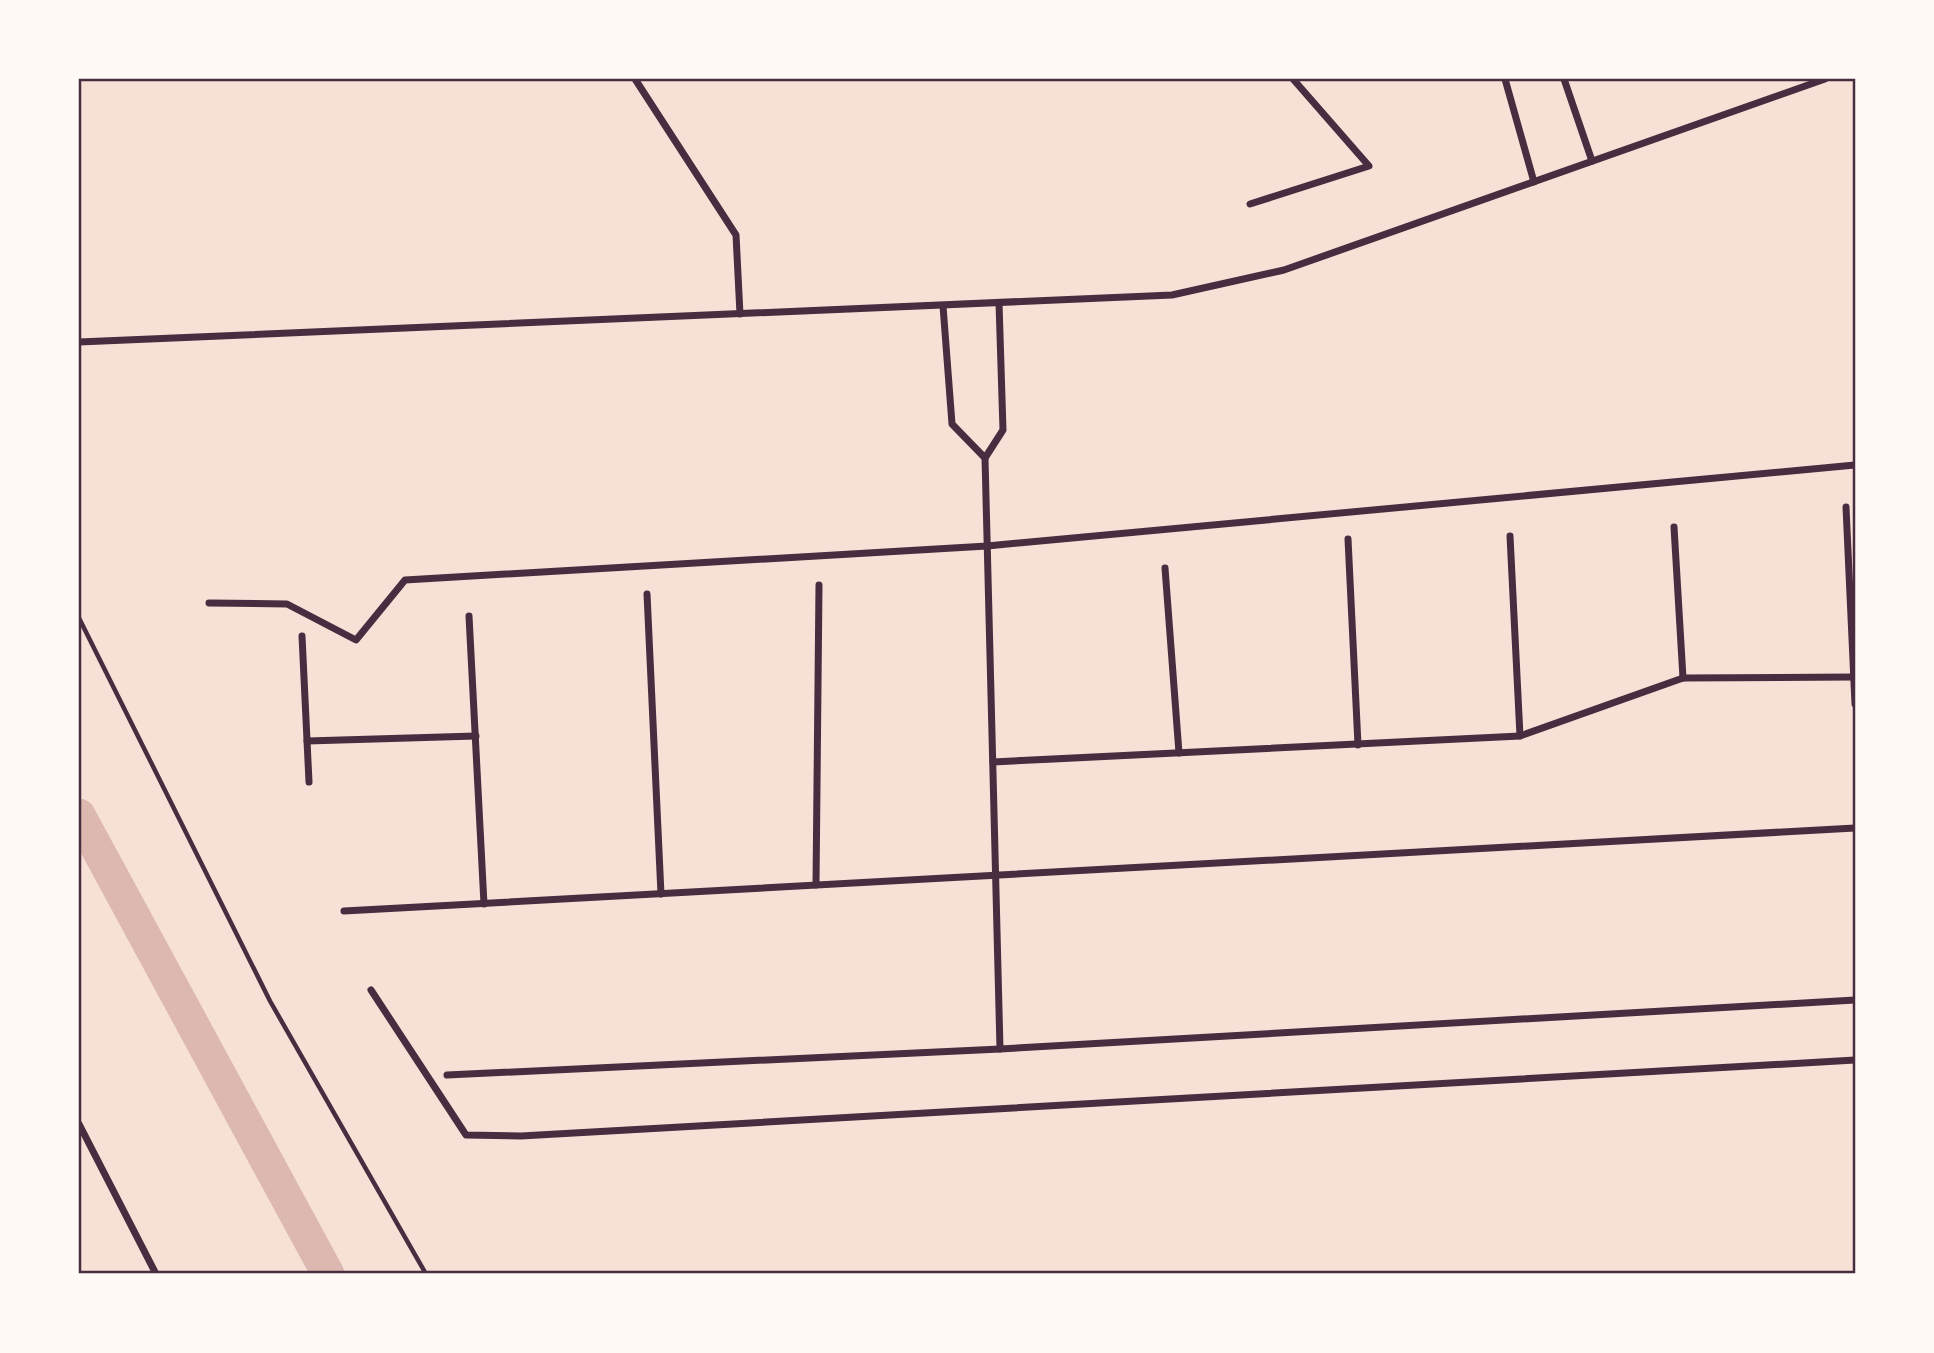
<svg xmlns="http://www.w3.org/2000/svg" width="1934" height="1353" font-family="'Public Sans',sans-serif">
<rect width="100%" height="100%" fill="#f7e1d7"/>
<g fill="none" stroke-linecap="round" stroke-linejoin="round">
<path stroke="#dcb8b0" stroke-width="33" d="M79,815L328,1274"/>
<path stroke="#4a2c40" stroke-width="4.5" d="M79,618L270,1001L426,1274"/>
<g stroke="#4a2c40" stroke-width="7">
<path d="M635,79L736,235L740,314"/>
<path d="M1505,79L1534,182"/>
<path d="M1564,79L1592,161"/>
<path d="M1250,204L1369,166L1293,79"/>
<path d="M943,306L952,424L985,458L1003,430L999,303"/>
<path d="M79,342L1172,295L1284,270L1825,79"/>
<path d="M985,458L1000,1049"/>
<path d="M1846,507L1855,704"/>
<path d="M1674,527L1683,678"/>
<path d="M1510,536L1520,736"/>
<path d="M1348,539L1358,745"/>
<path d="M1165,568L1179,753"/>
<path d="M647,594L661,894"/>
<path d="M209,603L287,604L356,640L405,580L987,546L1855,465"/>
<path d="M469,616L484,904"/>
<path d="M302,636L309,782"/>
<path d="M307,741L476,736"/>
<path d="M993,762L1520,736L1683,678L1854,677"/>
<path d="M816,885L819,585"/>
<path d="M344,911L1855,828"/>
<path d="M371,990L466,1135L521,1136L1855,1060"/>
<path d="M447,1075L1000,1049L1855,1000"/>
<path d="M79,1124L156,1274"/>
</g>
</g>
<rect width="1934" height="1353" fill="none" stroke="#fffaf5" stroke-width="161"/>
<rect x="80" y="80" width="1774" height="1192" fill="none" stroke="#4a2c40" stroke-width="2.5"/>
</svg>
